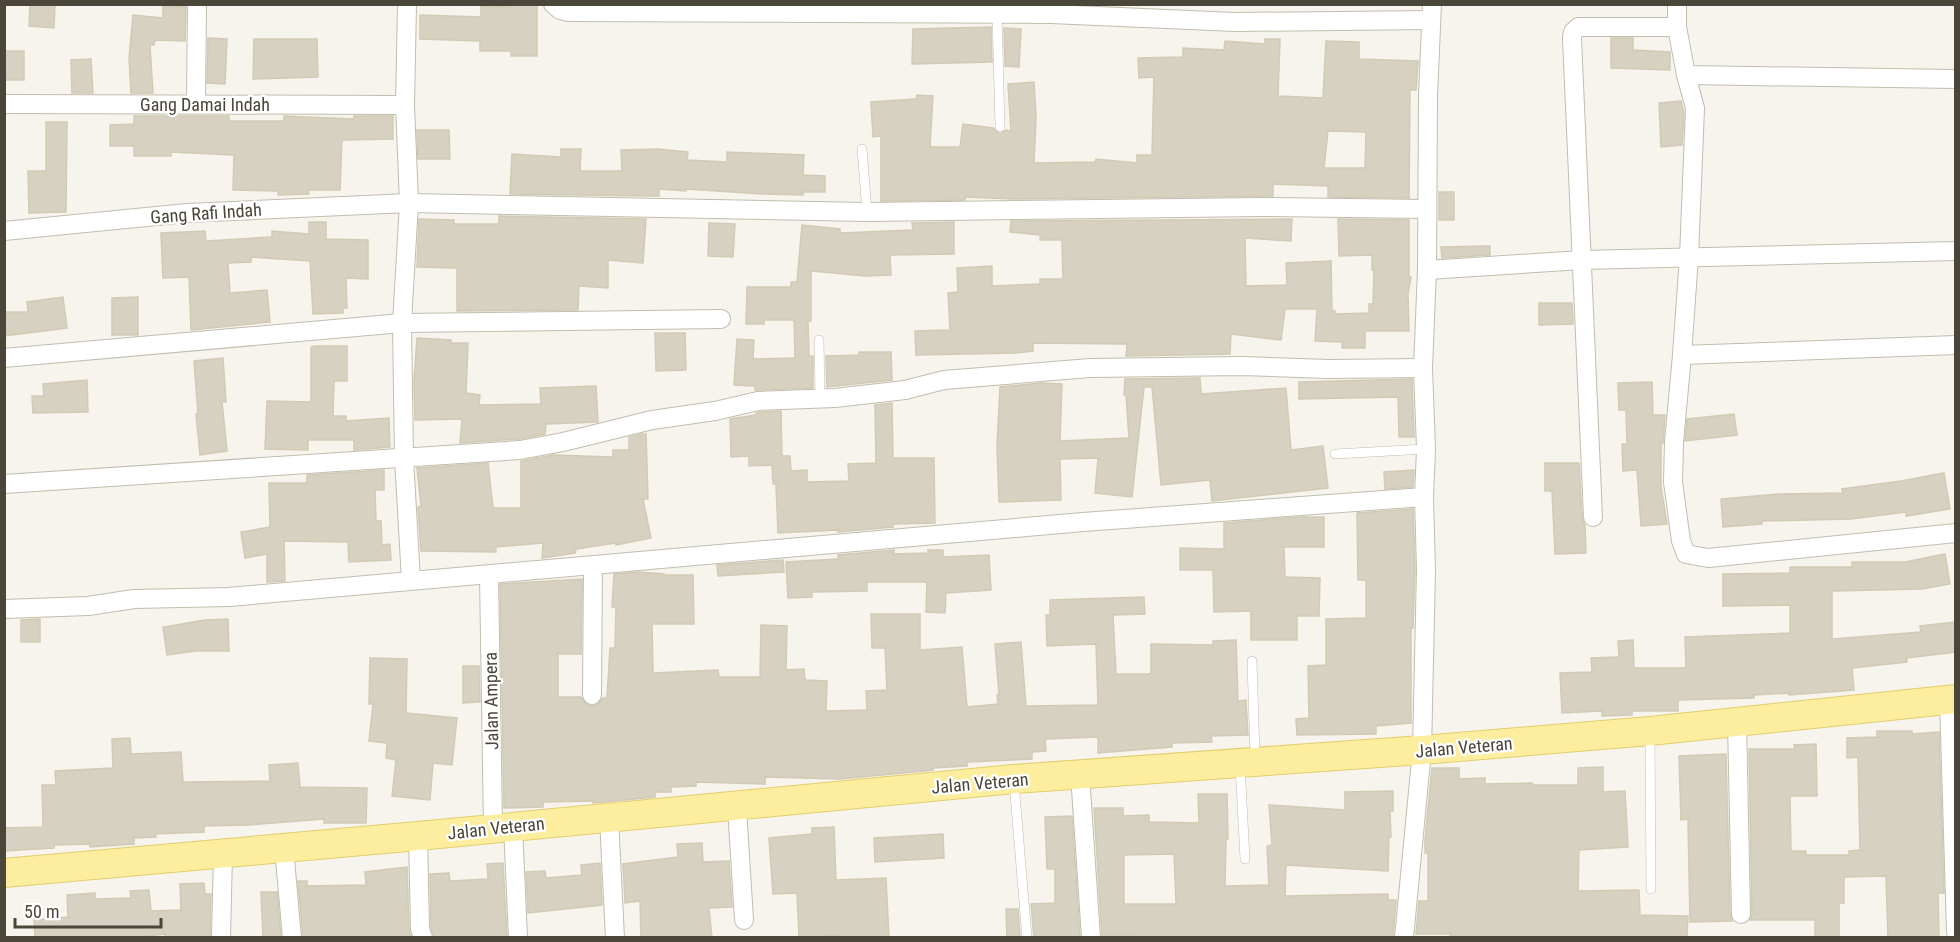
<svg xmlns="http://www.w3.org/2000/svg" width="1960" height="942" font-family="'Roboto Condensed',sans-serif">
<rect width="100%" height="100%" fill="#f6f4ec"/>
<g fill="#d7d1c1" stroke="#d2cab4" stroke-width="1.5" fill-rule="evenodd">
<path d="M30,4H55L54,28L29,26Z"/>
<path d="M511,4H537V56H511V51H480V41L420,39V15L481,17V6L511,7Z"/>
<path d="M163,6L186,7L185,41L155,40L154,45H150L153,93H131L129,58L133,15L163,18Z"/>
<path d="M991,27L992,62L912,64L913,29Z"/>
<path d="M1004,28L1021,29L1019,67L1005,66Z"/>
<path d="M208,38L227,39L225,84L207,83Z"/>
<path d="M1611,38H1633V50L1670,52V70L1611,68Z"/>
<path d="M254,39H317L318,77L253,79Z"/>
<path d="M1265,39H1280L1278,96L1323,98L1326,41L1359,42V59L1418,61L1416,90H1410L1409,198L1328,197V186L1273,184V196L1013,199L965,197V200L881,201V136L873,137L871,102L916,99L917,95L933,96L930,147H960L963,124L993,128L1000,134L1006,130L1011,131L1008,84L1034,82L1036,117L1034,163L1095,162L1096,159L1137,163V155H1152L1154,77L1139,78L1138,58L1183,57V48L1224,50L1225,41L1265,44ZM1328,131L1366,132L1365,168H1324Z"/>
<rect x="5" y="51" width="19" height="29"/>
<path d="M91,59L93,93H72L71,60Z"/>
<path d="M1681,101L1684,114L1682,145L1661,147L1659,103Z"/>
<path d="M134,116H229V121H284V116L354,119V116H393V139L342,140L340,190H308L309,194L278,195V191L233,190L234,155L171,152V156H134V146H110V125L134,124Z"/>
<path d="M46,122H67L66,212L29,213L28,171H46Z"/>
<path d="M417,130H449L450,159H418Z"/>
<path d="M561,149H581L580,171H622L621,150L657,149L688,152L687,160L727,162V152L804,155L803,175L825,176V192H803V195L762,194L686,189V191L659,189V196H648L510,194L512,154L561,157Z"/>
<rect x="1439" y="192" width="15" height="28"/>
<path d="M499,216L646,219L643,263L608,260V288L579,286L578,310L457,311V268L417,267L419,219L454,220V224H499Z"/>
<path d="M1292,219L1291,241L1245,238L1246,286L1287,285L1286,263L1331,261L1332,311H1335V314L1369,313V304H1373L1374,270H1372V255L1339,256L1338,219L1409,220V277H1411L1408,293L1409,331H1365V348H1342V342L1315,341L1317,309H1285L1281,340L1231,334L1230,354L1126,356L1127,344L1033,343V351L1015,353L916,355L915,331L950,330L948,293L958,292L957,268L992,266V286L1040,284V279H1063L1062,240H1040V235L1010,232L1011,221Z"/>
<path d="M309,222H326V239L368,240V279L346,278L347,308H343V313L313,314L310,261L251,257V262L228,263L230,293L267,290L270,322L191,330L189,277L163,278L161,233L205,231L206,241L272,237V231L309,234Z"/>
<path d="M954,222V254L890,255L891,275L866,276L811,271V321H808L809,356H813V388L755,390V386L734,385L737,339L754,340L753,359L795,358L794,320H764V324H746L747,287H791V282H797L802,225L840,229V233L913,230L912,223Z"/>
<path d="M709,223L735,224L733,257L708,256Z"/>
<path d="M1490,246V255L1442,258L1441,247Z"/>
<path d="M63,297L67,328L4,336V312H28L27,302Z"/>
<path d="M138,297V335H112V298Z"/>
<path d="M1539,303H1572L1573,324L1539,325Z"/>
<path d="M655,333H685L686,370L656,371Z"/>
<path d="M417,338L451,340V343H468L466,393L480,395L479,405L541,404L540,388L596,386L598,422L546,424L545,434L519,439L460,443L462,419L415,420L414,381Z"/>
<path d="M315,346H347V381H334L333,416H346V421L389,418L390,447L354,450V440H308V450L265,449L267,401L311,402V347Z"/>
<path d="M859,352H891L892,380L827,387L826,356L859,355Z"/>
<path d="M223,358L226,402H222L227,451L200,455L196,414H198L194,361Z"/>
<path d="M1200,378L1201,394L1286,388L1291,450L1323,446L1328,488L1212,501L1210,480L1161,485L1152,387H1144L1132,497L1095,493L1098,458L1060,459L1061,500L999,502L997,446L1000,387L1040,383L1062,384L1060,441L1129,438L1126,395H1124L1125,379Z"/>
<path d="M1412,379L1414,437H1399L1398,397L1299,399V382Z"/>
<path d="M87,380L88,412L33,413L32,396H44L43,384Z"/>
<path d="M1652,382L1653,415H1665L1663,443L1661,444V487L1667,524L1641,526L1637,470L1623,471L1622,444H1627L1626,410H1619L1618,383Z"/>
<path d="M892,403L893,458H934L935,523L893,524V527L838,532V530L778,533L776,484H773L772,465L749,466V456L731,457L730,419L756,415V413L760,412L781,411L782,456H790L791,471L807,470V482L849,481L848,464L876,463L875,405Z"/>
<path d="M1734,414L1737,435L1685,441L1687,419Z"/>
<path d="M642,434H646L648,499H643L651,538L616,545V543L576,549L575,553L542,558L543,543L496,547V552L421,551L418,507L421,506L417,468L488,463L493,508H521V461L553,455L613,457V450H629V437Z"/>
<path d="M1545,463H1579L1582,518L1585,525L1586,553L1555,554L1552,491H1545Z"/>
<path d="M384,470V490H375L376,521H381L382,545L390,544L391,560L349,562L348,542L284,541L285,581L267,582V554L245,558L241,532L270,527L269,483H307V475Z"/>
<path d="M1414,470L1413,487L1385,489L1384,472Z"/>
<path d="M1944,473L1950,509L1906,516V512L1851,519L1762,521V524L1723,527L1721,499L1779,494L1843,493L1842,489L1901,481Z"/>
<path d="M1413,509L1415,570L1413,628H1411V723L1376,726V734L1297,735L1296,719L1309,718L1308,666L1326,665V619L1366,618V580H1358L1357,513Z"/>
<path d="M1300,517H1324V547H1284L1285,577L1320,578L1319,616H1297V640H1251V611L1214,612L1213,570H1180V548L1224,549V523Z"/>
<path d="M894,550V554L928,553V550H943V557L989,555L991,590L946,593L945,613L926,612L927,582H867V591L812,592V597L788,598L786,562L838,559V555Z"/>
<path d="M1945,554L1950,584L1922,589L1832,591V639L1921,632L1920,626L1956,622V652L1906,658L1907,662L1852,668L1854,690L1789,695V693L1754,695V698L1678,700V711H1632V715L1602,716V711L1562,713L1560,673L1592,672L1591,658L1619,657L1618,641L1633,640L1634,668H1686L1685,637L1790,633V605L1723,606V574L1790,573V567H1852V562H1905Z"/>
<path d="M783,560L784,572L718,576L717,565Z"/>
<path d="M638,572L664,574V575H693L694,624H652L653,673L718,670L719,677H760L761,625L787,626L786,670L804,669L805,680L827,681L826,711L867,710L866,691L887,690L885,648H872L871,614H920V650L962,647L967,707L998,704L997,695H999L995,644L1021,642L1026,706L1098,705L1096,644L1047,646L1046,615H1050V600L1144,597L1145,614L1113,615L1116,674H1151V644L1213,645V641L1236,640L1238,701L1246,700L1248,735L1211,736L1212,742L1172,743V747L1098,753V737L1045,739L1046,751L1032,752V759L967,762V766L933,768V770L840,779L765,777V784L696,782V786L671,787V792H655V797L593,803V801L543,802V807L504,808L500,584L582,579L581,654H558V697H581L586,704L592,706L598,704L603,698H607L610,648H615L616,607H612L614,574Z"/>
<path d="M40,619V642H21V620Z"/>
<path d="M228,619L229,651H196L167,655L163,627L205,620Z"/>
<path d="M370,658L407,659L406,713L457,718L452,765L433,763L430,800L392,796L396,760L386,758L387,743L369,741L373,704H369Z"/>
<path d="M463,666H479L480,702L463,703Z"/>
<path d="M1877,731H1912V734L1939,732L1944,893H1938L1939,938H1888L1886,876L1844,877V903H1839V938H1815V920H1750L1752,914L1749,749H1795L1794,745L1816,744L1817,796H1790L1791,851H1806V855H1849V851L1860,850L1858,757L1847,758V738L1877,737Z"/>
<path d="M130,738L131,754L181,752L183,782L270,781L269,765L298,763L300,787L367,788L366,823H324V819L249,825L204,826V832L155,834L156,837L134,838V844L90,847V844L54,845V848L4,851V828L43,827L42,785H56L55,771L113,768L112,739Z"/>
<path d="M1726,754L1730,914L1732,921L1690,922L1688,819L1681,820L1679,756Z"/>
<path d="M1603,767V792L1625,791L1628,847L1579,850L1578,891L1639,890L1640,915L1688,916L1687,938H1450V934H1416L1419,901H1428V853H1425V840L1432,768H1459V779L1485,778V784L1532,783L1533,785H1578V768Z"/>
<path d="M1393,791V811H1390L1391,837H1389L1388,871L1286,865L1285,896L1388,894V900H1396L1393,938L1102,936L1094,808H1123V816L1149,815V822L1199,823L1198,794H1227L1228,839H1226L1225,886L1269,885L1267,846L1272,845L1269,805L1345,810V792ZM1174,854L1176,904H1124V855Z"/>
<path d="M1072,816L1080,938H1034L1031,904L1055,903V869H1047L1045,817Z"/>
<path d="M834,827L836,880L886,878L889,938H840V935L799,938L797,893L773,894L769,838L812,834V828Z"/>
<path d="M943,834L944,858L875,862L874,838Z"/>
<path d="M702,843L703,862L729,861L732,907L709,908L712,938H641L640,901L625,903L623,864L678,857L677,844Z"/>
<path d="M503,863L507,938H434L431,927L430,874L449,873L450,881L488,879L487,864Z"/>
<path d="M600,863L602,905L528,913L526,872L545,871L546,878L582,875L581,865Z"/>
<path d="M407,867L409,929L411,938H303L298,881H307V886L366,885L365,872Z"/>
<path d="M204,883L205,894H211L210,938H165V934L130,938H35L34,920L68,917L67,895L95,893V899L131,898L130,891L149,890L151,911L181,910L180,884Z"/>
<path d="M261,892H277L281,938H263Z"/>
<path d="M1006,909H1018L1020,938H1007Z"/>
</g>
<g fill="none" stroke-linecap="round" stroke-linejoin="round">
<defs>
<g id="service">
<path d="M997,14L1000,127"/>
<path d="M862,149L867,212"/>
<path d="M819,340L820,399"/>
<path d="M1335,454L1426,449"/>
<path d="M1252,661L1255,757"/>
<path d="M1650,735L1651,889"/>
<path d="M1240,765L1245,859"/>
<path d="M1014,782L1027,938"/>
</g>
<g id="minor">
<path d="M407,4L405,105L409,203L402,323L404,458L411,580"/>
<path d="M553,4L560,10L568,12L1051,14L1235,22L1431,20"/>
<path d="M1677,4V27L1686,75L1695,108L1689,257L1682,355L1674,442L1673,482L1681,541L1686,554L1708,558L1956,533"/>
<path d="M1686,75L1956,79"/>
<path d="M196,103L197,4"/>
<path d="M4,104L405,105"/>
<path d="M4,231L187,213L409,203L867,212L1262,207L1427,209"/>
<path d="M1427,270L1582,260L1956,251"/>
<path d="M1682,355L1956,345"/>
<path d="M4,358L402,323L721,319"/>
<path d="M4,484L520,450L563,442L652,420L715,411L758,401L835,398L905,390L944,380L1090,368L1242,366L1328,369L1423,368"/>
<path d="M1593,517L1572,38L1573,32L1578,27H1677"/>
<path d="M489,575L493,828"/>
<path d="M4,609L88,606L134,599L229,597L1083,522L1424,497"/>
<path d="M592,695L593,566"/>
<path d="M1949,700L1956,932"/>
<path d="M1737,721L1741,914"/>
<path d="M1080,774L1091,938"/>
<path d="M737,807L744,920"/>
<path d="M609,818L615,938"/>
<path d="M513,826L518,938"/>
<path d="M418,836L420,929L423,938"/>
<path d="M284,848L292,938"/>
<path d="M221,938L223,854"/>
<path d="M1404,938L1422,750L1426,570L1424,497L1426,449L1423,368L1427,270L1428,95L1432,4"/>
</g>
<path id="primary" d="M4,873L418,836L1014,779L1422,750L1650,731L1956,699"/>
</defs>
<use href="#service" stroke="#c1bdae" stroke-width="10"/>
<use href="#minor" stroke="#c1bdae" stroke-width="20"/>
<use href="#primary" stroke="#e3ce6c" stroke-width="30"/>
<use href="#service" stroke="#fff" stroke-width="9"/>
<use href="#minor" stroke="#fff" stroke-width="18"/>
<use href="#primary" stroke="#fded9e" stroke-width="28"/>
</g>
<g text-anchor="middle" dominant-baseline="central" stroke-width="4.5" stroke-linejoin="round" paint-order="stroke">
<g font-size="18" fill="#4a4639" stroke="#fff">
<text x="205" y="104">Gang Damai Indah</text>
<text transform="translate(206 213) rotate(-4)">Gang Rafi Indah</text>
<text transform="translate(491 701) rotate(-91)">Jalan Ampera</text>
<text transform="translate(1464 747) rotate(-5)">Jalan Veteran</text>
<text transform="translate(980 783) rotate(-5)">Jalan Veteran</text>
<text transform="translate(496 828) rotate(-6)">Jalan Veteran</text>
</g>
</g>
<rect width="1960" height="942" fill="none" stroke="#4a4639" stroke-width="12"/>
<path d="M15 918v9h146v-9" fill="none" stroke="#4a4639" stroke-width="3"/>
<text x="24" y="918" font-size="18" fill="#4a4639" stroke="#ffffff" stroke-width="4.5" paint-order="stroke">50 m</text>
</svg>
